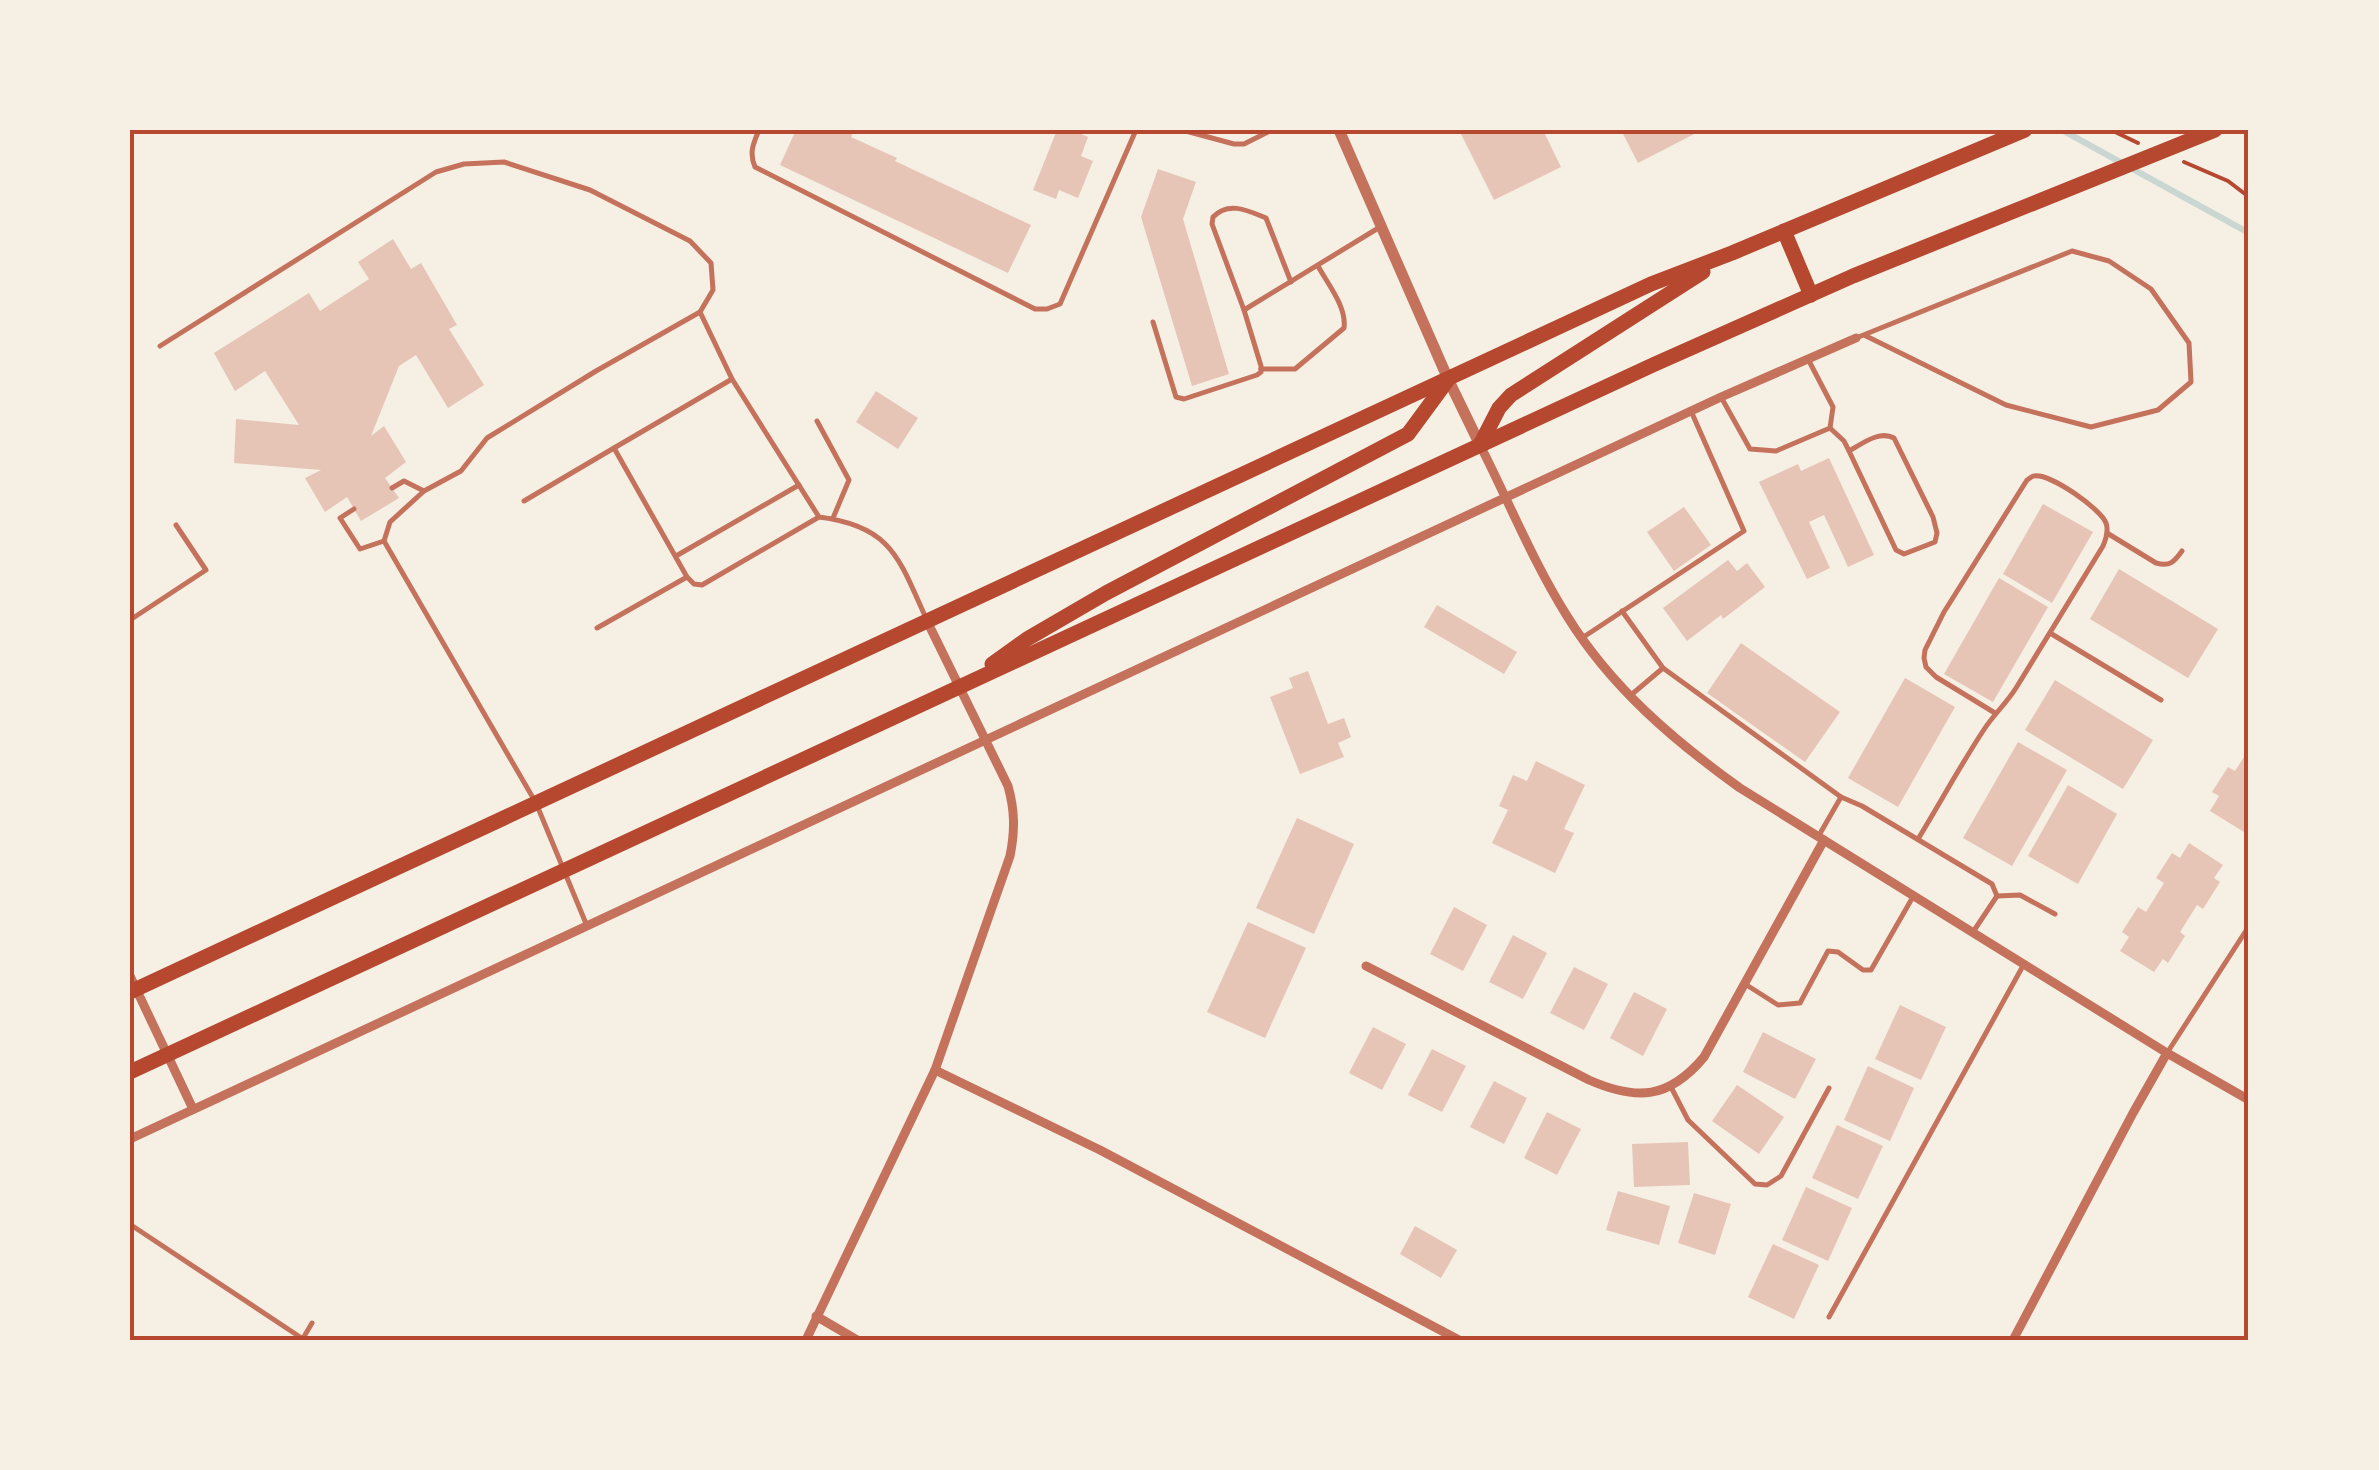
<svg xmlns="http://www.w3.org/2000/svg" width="2379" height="1470" font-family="'Work Sans',sans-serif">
<rect width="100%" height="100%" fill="#f6efe4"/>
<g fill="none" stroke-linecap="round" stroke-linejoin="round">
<path stroke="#c9d6d2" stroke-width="6" d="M2062,130L2249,233"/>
</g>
<g fill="#e6c5b7">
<path d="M796,130H854L851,137L897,158L895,161L1031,225L1008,273L780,165Z"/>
<path d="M1057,130H1072L1088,137L1081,156L1093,161L1078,198L1059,190L1056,199L1033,190Z"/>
<path d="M1459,130H1543L1561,167L1494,200Z"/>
<path d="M1621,130H1702L1638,163Z"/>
<path d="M1158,169L1196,182L1183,219L1229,374L1192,386L1141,217Z"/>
<path d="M393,239L411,269L421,263L457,325L449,329L484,385L448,408L416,355L399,366L371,436L384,426L406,462L385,478L399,498L361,521L347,497L325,512L305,478L321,470L234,463L236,419L299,425L265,371L235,391L214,353L309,293L320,311L369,279L358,262Z"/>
<path d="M876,391L918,418L898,449L856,422Z"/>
<path d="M1829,458L1874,555L1848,567L1824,515L1809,522L1830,568L1807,579L1759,482L1798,464L1801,471Z"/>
<path d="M2043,504L2093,532L2052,603L2003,574Z"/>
<path d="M1684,507L1711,545L1674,571L1647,532Z"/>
<path d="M1728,560L1737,571L1747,563L1765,587L1723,619L1721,615L1687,641L1663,608Z"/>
<path d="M2119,569L2218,629L2188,678L2090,619Z"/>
<path d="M1999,578L2048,607L1993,702L1944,674Z"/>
<path d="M1437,605L1517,652L1504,674L1424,627Z"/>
<path d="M1741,643L1840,712L1805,762L1707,693Z"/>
<path d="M1308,671L1328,724L1344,718L1351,737L1338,743L1344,757L1300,774L1270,697L1293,688L1289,678Z"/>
<path d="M1905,678L1955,707L1898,807L1848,778Z"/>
<path d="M2055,680L2153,740L2123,789L2025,730Z"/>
<path d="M2018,742L2067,770L2012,866L1963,838Z"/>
<path d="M2249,749V824L2244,832L2210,811L2219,796L2212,792L2228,767L2235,771Z"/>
<path d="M1536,761L1585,785L1564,829L1574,833L1555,873L1492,843L1508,810L1499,806L1513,775L1527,781Z"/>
<path d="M2068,785L2117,814L2078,884L2028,856Z"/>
<path d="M1297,818L1354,844L1314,934L1256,908Z"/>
<path d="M2189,843L2223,865L2214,878L2220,882L2203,909L2197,905L2180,932L2185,936L2168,963L2163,959L2154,972L2120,951L2129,937L2122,932L2138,907L2146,912L2164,883L2156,878L2172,853L2180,858Z"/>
<path d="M1454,907L1487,925L1463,971L1430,954Z"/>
<path d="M1248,922L1306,948L1265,1038L1207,1012Z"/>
<path d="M1513,935L1547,953L1523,999L1489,982Z"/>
<path d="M1574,967L1608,984L1584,1030L1550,1013Z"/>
<path d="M1634,992L1667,1009L1643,1056L1610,1038Z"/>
<path d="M1900,1005L1946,1027L1921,1080L1875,1059Z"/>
<path d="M1373,1027L1406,1044L1382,1090L1349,1073Z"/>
<path d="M1763,1032L1816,1059L1795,1099L1743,1072Z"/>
<path d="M1432,1049L1466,1066L1442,1112L1408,1095Z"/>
<path d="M1868,1066L1914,1088L1890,1141L1844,1120Z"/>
<path d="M1494,1081L1527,1098L1504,1144L1470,1127Z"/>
<path d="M1737,1085L1784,1117L1759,1154L1712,1121Z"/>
<path d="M1547,1112L1581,1129L1557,1175L1524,1158Z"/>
<path d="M1837,1125L1883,1146L1858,1199L1812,1178Z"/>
<path d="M1688,1142L1690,1185L1634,1187L1632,1144Z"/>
<path d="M1806,1187L1852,1208L1828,1261L1782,1240Z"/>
<path d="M1618,1191L1670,1206L1659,1245L1606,1230Z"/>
<path d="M1694,1193L1731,1204L1715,1255L1678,1243Z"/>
<path d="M1415,1226L1457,1250L1441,1278L1400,1254Z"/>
<path d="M1773,1244L1819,1265L1794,1319L1748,1297Z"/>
</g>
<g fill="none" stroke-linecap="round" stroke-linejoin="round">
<g stroke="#b5482f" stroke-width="4">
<path d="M2111,130L2138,143"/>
<path d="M2184,162L2228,181L2249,197"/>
</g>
<g stroke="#c5725c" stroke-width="5">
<path d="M759,130C753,144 749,153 755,167L1035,309H1047L1060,304L1136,130"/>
<path d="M1182,130L1234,144H1244L1272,130"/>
<path d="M1244,310L1212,224L1213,217C1228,201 1247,210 1266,218L1291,282"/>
<path d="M1153,322L1176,397L1184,399L1257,375L1261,372V366L1244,310L1380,227"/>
<path d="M1856,338L2072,251L2109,261L2151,289L2189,343L2191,382L2158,410L2091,427L2006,405L1864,335"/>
<path d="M160,346L436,172L464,164L504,162L590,190L690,241L711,263L713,290L700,312L732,379"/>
<path d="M1261,369H1295L1344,328C1347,307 1327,283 1318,266"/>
<path d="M1721,397L1750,449L1776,451L1830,428L1833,407L1809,361"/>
<path d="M817,421L849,480L833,518"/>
<path d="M1830,428L1844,441L1849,451L1896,550L1904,554L1935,542L1937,533L1933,517L1894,438C1879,430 1862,444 1849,451"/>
<path d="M392,488L404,481L424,491"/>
<path d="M524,501L614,448"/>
<path d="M354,509L340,518L360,549L384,541"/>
<path d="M819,517L732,379L614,448L687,577L694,584L702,585L819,517C892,526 899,559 926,618"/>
<path d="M2107,533L2156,563C2170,567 2174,562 2182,551"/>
<path d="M676,556L799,485"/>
<path d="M1622,611L1663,668"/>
<path d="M130,620L206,570L176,525"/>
<path d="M597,628L687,577"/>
<path d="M2050,633L2161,700"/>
<path d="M1582,638L1744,531L1691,411"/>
<path d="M1631,695L1663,668L1841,797"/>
<path d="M1818,837L1841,797L1862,806L1992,884L1997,896L1973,932"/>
<path d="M1918,839C1940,803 1960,766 1983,731C1993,715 2006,704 2016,688L2103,546C2106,539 2109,531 2106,523C2101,509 2050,473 2034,476C2032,476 2030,478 2027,480L1944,612L1925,650L1924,658L1926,667L1936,677L1995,713"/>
<path d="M1997,896L2020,895L2055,914"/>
<path d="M587,926L536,803L384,541L390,522L424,491L461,471L487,438L596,371L700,312"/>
<path d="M1745,984L1778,1005L1800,1003L1828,951L1838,952L1863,970H1871L1914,895"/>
<path d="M2167,1053L2249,926"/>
<path d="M1671,1087L1688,1120L1755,1184L1767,1185L1781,1176L1829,1088"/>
<path d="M131,1225L303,1339"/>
<path d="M1829,1317L2024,964"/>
<path d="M302,1340L312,1323"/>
</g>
<g stroke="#c5725c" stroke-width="9">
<path d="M1480,445C1509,502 1533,562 1567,616C1611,687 1673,740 1740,788L2167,1053L2249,1100"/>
<path d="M1366,966L1589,1080C1637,1101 1669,1099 1704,1057L1824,840"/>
<path d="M130,976L193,1109"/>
<path d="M935,1070L1100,1150L1459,1340"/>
<path d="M130,1139L1721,397L1856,338"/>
<path d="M816,1316L857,1340"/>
<path d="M806,1340L935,1070L1010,856C1015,831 1015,811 1008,786L927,621"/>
<path d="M2013,1340L2133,1113L2167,1053"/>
</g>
<path stroke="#c5725c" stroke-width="11" d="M1339,130L1448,379L1480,445"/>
<g stroke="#b5482f" stroke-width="15">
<path d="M1784,231L1811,295"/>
<path d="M1480,445L1499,408L1511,395L1703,272"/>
<path d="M992,664L1027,639L1106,593L1408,434L1447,381"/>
<path d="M130,992L1651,284L1732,253L2025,130"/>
<path d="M130,1072L1655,364L1853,276L2215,130"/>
</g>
</g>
<rect width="2379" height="1470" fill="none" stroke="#f6efe4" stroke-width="265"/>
<rect x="132" y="132" width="2114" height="1206" fill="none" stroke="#b5482f" stroke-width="4"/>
</svg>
